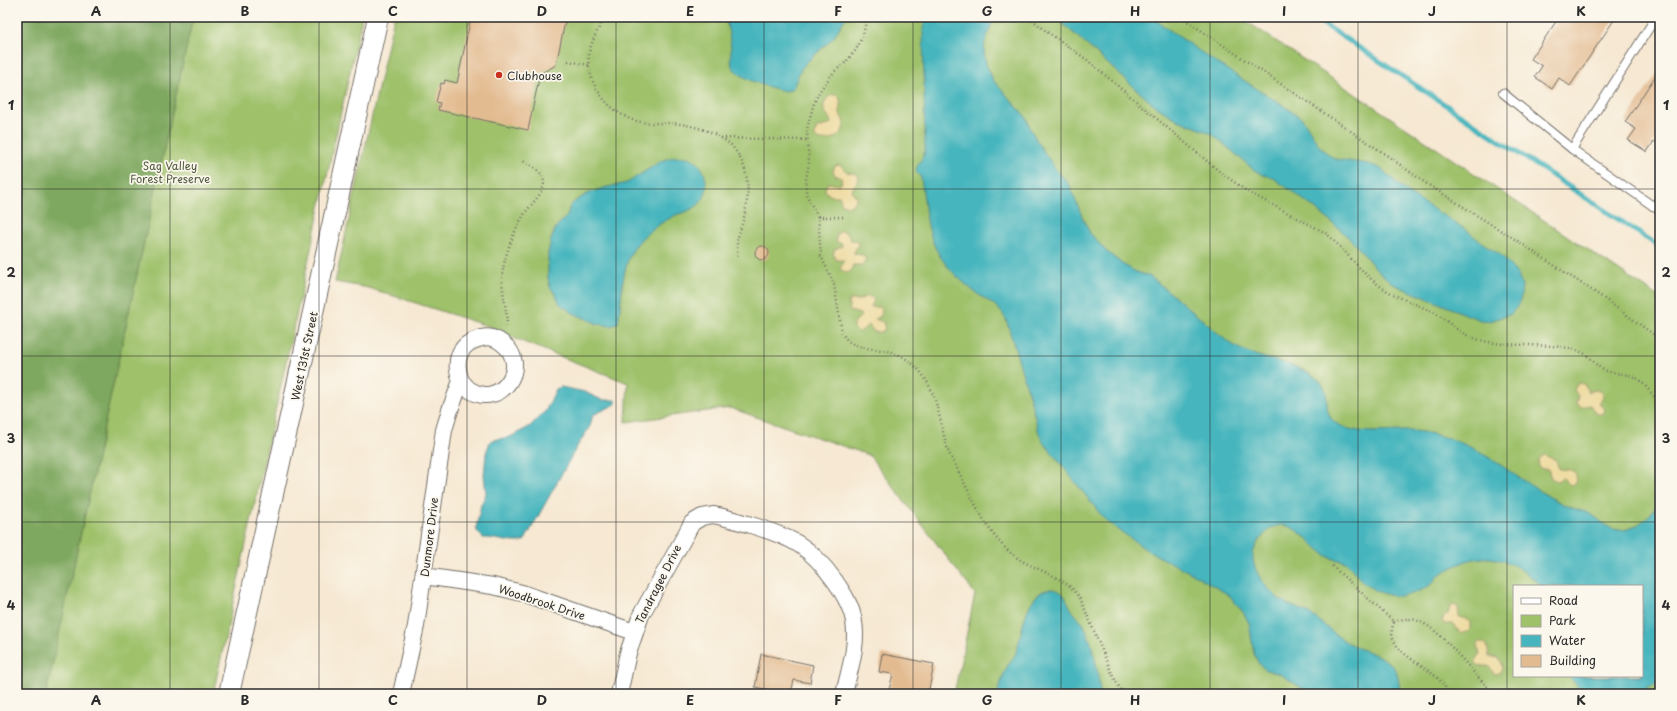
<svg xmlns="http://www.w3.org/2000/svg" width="1677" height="711" font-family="'Playpen Sans',sans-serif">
<rect width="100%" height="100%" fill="#fbf7ec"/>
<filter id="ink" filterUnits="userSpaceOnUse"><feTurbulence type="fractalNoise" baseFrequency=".025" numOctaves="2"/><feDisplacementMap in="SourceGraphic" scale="8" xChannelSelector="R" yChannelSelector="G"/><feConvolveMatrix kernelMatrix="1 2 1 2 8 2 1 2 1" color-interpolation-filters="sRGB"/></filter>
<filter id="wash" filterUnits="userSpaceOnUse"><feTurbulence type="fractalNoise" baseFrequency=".012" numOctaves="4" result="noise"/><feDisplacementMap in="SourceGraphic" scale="16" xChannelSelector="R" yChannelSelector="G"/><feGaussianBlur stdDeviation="0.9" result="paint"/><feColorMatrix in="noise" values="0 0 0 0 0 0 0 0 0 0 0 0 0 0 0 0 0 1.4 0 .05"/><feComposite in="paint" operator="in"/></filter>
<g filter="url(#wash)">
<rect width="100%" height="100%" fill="#f6e8d2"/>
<g fill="#9ec16a" stroke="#64764a" fill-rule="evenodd">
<path d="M17,17H362L213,694H17Z"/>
<path d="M394,17H1240L1660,298V694H954L975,594L869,455L730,408L626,422L628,383L516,339L500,330L369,288L335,282ZM1514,586H1642V676H1514Z"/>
</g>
<path fill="#7ea75e" stroke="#546944" d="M17,17H193L46,694H17Z"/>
<g fill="#eeda9e" stroke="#8c8264">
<path d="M832,95H836L840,99C841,104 839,108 840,112C840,116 844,120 844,124C844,137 825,145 815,137V133L817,128L829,125L831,123C830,114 820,112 825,102C827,98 828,97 832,95Z"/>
<path d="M840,165L847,172L856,174L859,177C858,183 852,186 852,192L856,196C857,201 853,205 848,206L842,204L839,196H831L825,191L826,185L829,183L838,185L842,183L841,178L835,175L833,171L835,166Z"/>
<path d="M841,231L847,233L851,240L857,241L858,245L854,252V254L863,255L866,259L862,265H853L850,272L847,273L840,269L844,260H836L833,254L835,249L842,246V244L837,242L836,239L837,234Z"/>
<path d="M867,296L871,297L874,300L871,307H879L882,309L881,316L875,319L883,322L885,329L881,332H874L869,325L861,331L858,332L854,328V323L861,316L860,314L850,311L848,303L850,300H859Z"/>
<path d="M1578,383L1584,384L1588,392L1596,390L1601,392L1603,398L1599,403L1605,410L1603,414H1596L1590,405L1581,407L1576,404L1578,396L1574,390Z"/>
<path d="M1544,455L1556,460L1559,469C1568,470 1579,468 1576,483L1570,485L1563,478L1557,481L1551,478L1548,469H1542L1538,466L1539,459Z"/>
<path d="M1453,605L1458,607L1459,617L1466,619L1470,622V629L1468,632L1460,633L1454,624H1445L1442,622L1444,616L1448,614L1450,607Z"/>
<path d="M1479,642H1483L1487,645L1489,656L1497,658L1501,661L1502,669L1500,673L1494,674L1489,666H1480L1476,664V659L1480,653L1477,647Z"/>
</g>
<g fill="#46b5be" stroke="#387074">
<path d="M725,17H846L833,38L806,63L801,69L793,88L787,91C774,90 737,78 732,66C730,60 731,53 731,47C730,37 728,27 725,17Z"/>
<path d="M926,17H994L985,42L984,52L986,64L993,80L1026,117L1031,130L1037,141L1056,170L1069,184L1084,221L1090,233L1106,251L1122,264L1136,272L1149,276L1157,282C1176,297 1194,313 1213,329C1221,336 1230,344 1240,349C1264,361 1294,361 1316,378C1337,393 1316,414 1341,426C1363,436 1390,430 1413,431C1427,432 1441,436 1454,440C1489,453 1516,478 1548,496C1557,501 1566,506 1575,509C1580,511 1586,511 1590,514C1600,519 1606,529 1619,530C1636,531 1654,514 1660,499V682L1633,694H1584L1569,676H1642V586H1542C1515,562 1490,548 1455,566C1449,569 1442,572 1437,577C1434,579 1435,582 1432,584C1420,592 1403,599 1389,595C1379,593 1367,587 1360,579C1355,575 1352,567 1347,563C1341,559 1333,560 1327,556C1307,542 1286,508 1263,536C1257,543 1253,549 1253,558C1254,574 1271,596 1286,603C1295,608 1304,610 1313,616C1326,626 1337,638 1352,645C1365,652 1384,655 1394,668C1399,675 1399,685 1400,694H1311L1280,674L1266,670L1259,664L1254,654L1249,623L1243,612L1229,595L1197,576L1148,551L1105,520L1042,440L1038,430L1031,401L1006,319C996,301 984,301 970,288C957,277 942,263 935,247C925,225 925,200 921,178L916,171C917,162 924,160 925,149L923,29Z"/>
<path d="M1053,17H1151L1215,62L1281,104L1302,118L1320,147L1328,154L1335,159L1369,164L1380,168L1409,194L1465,229L1481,242L1501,255L1518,275L1522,286L1520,303L1511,314L1490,321L1480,320L1395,285C1376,272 1367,257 1352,241C1328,217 1300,197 1272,177L1263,175L1254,170L1212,134L1178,120L1155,106L1061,22Z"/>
<path d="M673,157C679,157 686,156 691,158C706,165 712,191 700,203C694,210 684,212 676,215C662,222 646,232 637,244C620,265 623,297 618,323L611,326L598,324L573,313L560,304L556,295L550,287L548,278V253L551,240L556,227L567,216L570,206L574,202L587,194L603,188L627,183L661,161Z"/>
<path d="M561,387L585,392L602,400H615L616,404L593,415L590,426L575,450L525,540C518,546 495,537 483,538L477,531L476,528L481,505L486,494L484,475L486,453L490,442L493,440L510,437L529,427L546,410L556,389Z"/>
<path d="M1049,589C1067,589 1065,601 1074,613C1075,615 1078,617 1080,619C1092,636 1099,673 1100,694H997C1001,684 1003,674 1008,665C1010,661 1013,659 1015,655C1023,635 1023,595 1049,589Z"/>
</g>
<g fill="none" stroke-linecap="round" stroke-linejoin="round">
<path stroke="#46b5be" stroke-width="5" d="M1313,17L1660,247"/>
</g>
<g id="blocks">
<g fill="#e3bb91">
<path d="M471,17H566L556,65L540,74L528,130L438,110L440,103L436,102L441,83L444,84L445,80L457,83Z"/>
<path d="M1559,17H1616L1570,86L1559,78L1552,89L1535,77L1542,66L1531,59Z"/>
<path d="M1660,69V146L1654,141L1647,152L1628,140L1636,129L1625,122Z"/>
<circle cx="762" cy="253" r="7"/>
<path d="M761,654L813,665L810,683L794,680L791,694L755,687Z"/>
<path d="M882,654L934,664L928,694H910L889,690L893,674L879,672Z"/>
</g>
</g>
</g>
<g filter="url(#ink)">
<use href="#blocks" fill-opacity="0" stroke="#726d65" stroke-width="1"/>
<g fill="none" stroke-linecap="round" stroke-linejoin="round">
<defs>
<g id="service">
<path d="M1503,93L1572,149L1656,17"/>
<path d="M1572,149L1660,211"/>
<path d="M1654,207L1660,198"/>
</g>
<g id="minor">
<path d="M424,576L493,586L522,593L634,632"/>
<path d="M401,694L416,626L444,430L450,410L461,381C453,360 459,343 482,338C489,336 497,339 502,343C532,365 500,410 470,390C467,388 464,384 461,381"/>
<path d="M619,694L628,653L641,615L692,523L702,517L713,515C726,517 739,522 751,525C793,538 809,545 835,581C844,594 852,607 854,622C858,646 849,671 844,694"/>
</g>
<path id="tertiary" d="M229,694L378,17"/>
</defs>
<use href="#service" stroke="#726d65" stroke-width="10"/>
<use href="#minor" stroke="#726d65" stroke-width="18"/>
<use href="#tertiary" stroke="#726d65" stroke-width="22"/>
<g stroke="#726d65" stroke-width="2.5" stroke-dasharray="1 3" stroke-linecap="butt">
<path d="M604,17C599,29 591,41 589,54C585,83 609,113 636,121C647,124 659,123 670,123C689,124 715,131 730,144C735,149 740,157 743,164C750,182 748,203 743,221C741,228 738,235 737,242C737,247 737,252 738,257"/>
<path d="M867,17L863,35L856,50L845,63L834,72L819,92L813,106L807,129L809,163L806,180V194L818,217L821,256L834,284L842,333C852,353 879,346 897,354C904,357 911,362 917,368C939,391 939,425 949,453C966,484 985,533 1012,554C1033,571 1064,574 1080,598L1113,676L1123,694"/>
<path d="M1029,17L1046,31L1086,59L1220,172L1248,192L1324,232C1343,247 1357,268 1376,283C1393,297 1413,302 1433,312C1446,319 1456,331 1471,337C1499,348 1531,343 1561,347C1571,348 1581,350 1589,357C1594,362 1597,366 1602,369C1611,374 1623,373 1632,376C1645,381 1650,394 1660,403"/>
<path d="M1181,17L1385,154L1427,184L1513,238L1599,295L1660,339"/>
<path d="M568,61L589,65"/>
<path d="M721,138L807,140"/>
<path d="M818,217H845"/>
<path d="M507,326C507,310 503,296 502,280C502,270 505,259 508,250C512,237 518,224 525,213C531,204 544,193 544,182C543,171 532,166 523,161"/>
<path d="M1332,566L1394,622C1383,648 1419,662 1434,675C1441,680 1445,687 1450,694"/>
<path d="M1394,622C1401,618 1413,618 1421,622C1443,632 1467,667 1486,685L1493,694"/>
</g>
<use href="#service" stroke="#fff" stroke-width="8"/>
<use href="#minor" stroke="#fff" stroke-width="16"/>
<use href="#tertiary" stroke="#fff" stroke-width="20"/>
</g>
</g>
<path fill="none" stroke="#2b2b2b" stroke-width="1" stroke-opacity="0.55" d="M170,17V694M319,17V694M467,17V694M616,17V694M764,17V694M913,17V694M1061,17V694M1210,17V694M1358,17V694M1507,17V694M17,189H1660M17,356H1660M17,522H1660"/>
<circle fill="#c8321e" stroke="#fbf7ec" stroke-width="1.5" cx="499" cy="75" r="4"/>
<g text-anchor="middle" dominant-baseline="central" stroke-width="3.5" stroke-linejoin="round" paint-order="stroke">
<g font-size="11" fill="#2b2b2b" stroke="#fbf7ec" text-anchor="start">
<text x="507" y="75">Clubhouse</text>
</g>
<g font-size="11" fill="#4e583e" stroke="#fbf7ec">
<text x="170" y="165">Sag Valley<tspan x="170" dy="13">Forest Preserve</tspan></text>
</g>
<g font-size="11" fill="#2b2b2b" stroke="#fbf7ec">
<text transform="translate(304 356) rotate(-78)">West 131st Street</text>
<text transform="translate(429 537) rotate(-83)">Dunmore Drive</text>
<text transform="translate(658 584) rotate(-63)">Tandragee Drive</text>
<text transform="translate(542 602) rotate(18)">Woodbrook Drive</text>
</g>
</g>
<rect width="1677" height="711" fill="none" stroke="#fbf7ec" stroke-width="44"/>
<rect x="1513" y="585" width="130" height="92" fill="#fbf7ec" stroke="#a8a59f"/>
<rect x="1521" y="598" width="20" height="6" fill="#ffffff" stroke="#a8a59f"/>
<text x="1549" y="605" font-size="12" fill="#2b2b2b">Road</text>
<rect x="1521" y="615" width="20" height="12" fill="#9ec16a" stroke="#a8a59f"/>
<text x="1549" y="625" font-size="12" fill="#2b2b2b">Park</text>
<rect x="1521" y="635" width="20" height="12" fill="#46b5be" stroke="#a8a59f"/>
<text x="1549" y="645" font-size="12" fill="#2b2b2b">Water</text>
<rect x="1521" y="655" width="20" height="12" fill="#e3bb91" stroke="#a8a59f"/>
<text x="1549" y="665" font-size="12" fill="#2b2b2b">Building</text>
<rect x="22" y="22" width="1633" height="667" fill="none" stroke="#2b2b2b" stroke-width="1.5"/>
<g font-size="13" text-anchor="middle" font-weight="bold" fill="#2b2b2b">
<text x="96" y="16">A</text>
<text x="245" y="16">B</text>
<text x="393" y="16">C</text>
<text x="542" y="16">D</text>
<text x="690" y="16">E</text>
<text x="838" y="16">F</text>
<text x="987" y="16">G</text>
<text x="1135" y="16">H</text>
<text x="1284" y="16">I</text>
<text x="1432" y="16">J</text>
<text x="1581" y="16">K</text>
<text x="11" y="110">1</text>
<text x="1666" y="110">1</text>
<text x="11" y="277">2</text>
<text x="1666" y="277">2</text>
<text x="11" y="443">3</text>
<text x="1666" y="443">3</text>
<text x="11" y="610">4</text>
<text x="1666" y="610">4</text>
<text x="96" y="705">A</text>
<text x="245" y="705">B</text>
<text x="393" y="705">C</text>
<text x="542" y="705">D</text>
<text x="690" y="705">E</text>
<text x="838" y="705">F</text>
<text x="987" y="705">G</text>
<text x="1135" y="705">H</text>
<text x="1284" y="705">I</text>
<text x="1432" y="705">J</text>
<text x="1581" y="705">K</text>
</g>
</svg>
